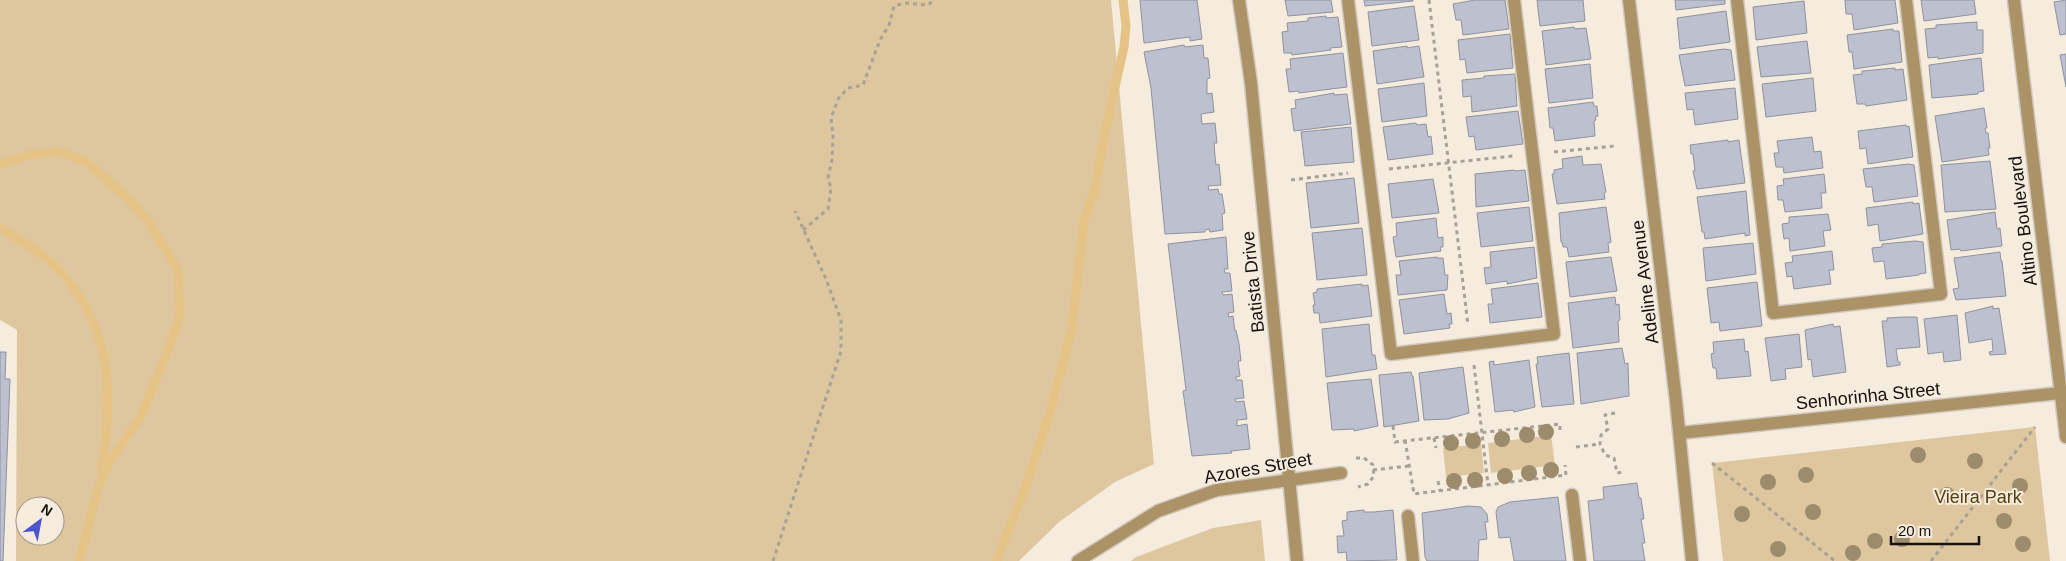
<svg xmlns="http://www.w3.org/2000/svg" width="2066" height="561" font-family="Helvetica,sans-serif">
<rect width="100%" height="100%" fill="#f5ecde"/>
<g fill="#dec79f" fill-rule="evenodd">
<path d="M0,0H1111L1154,464L1115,482L1059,522L1019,561H16L17,330L0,320ZM25,506H55V536H25Z"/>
<path d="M2035,427L2050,561H1723L1712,463Z"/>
<path d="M1551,435L1555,465L1491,473L1488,443Z"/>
<path d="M1481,444L1484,473L1446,477L1443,448Z"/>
<path d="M1261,520L1265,561H1131L1136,557L1213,528Z"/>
</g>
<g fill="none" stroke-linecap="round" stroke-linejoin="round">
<g stroke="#e5c386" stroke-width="9">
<path d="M0,164L29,155L58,151L85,161L130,200L148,221L178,269L180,315L170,345L140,418L111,459L99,484L79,561"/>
<path d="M0,228C20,240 43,253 59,270C113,327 114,398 101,471"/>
<path d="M996,561L1025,488L1050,412L1072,327L1084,220L1095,188L1106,127L1124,47L1126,26L1123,0"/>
</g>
</g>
<g fill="#bdc0cf" stroke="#8e92a0">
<path d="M1140,0H1197L1202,39L1190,41V37L1144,43Z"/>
<path d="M1285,0H1331L1333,12L1288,16Z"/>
<path d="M1364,0H1413V1L1365,6Z"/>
<path d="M1475,0H1505L1509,29L1463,35L1461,20H1456L1453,4Z"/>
<path d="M1537,0H1583L1585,21L1540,26Z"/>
<path d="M1675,0H1725V4L1676,10Z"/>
<path d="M1845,0H1895L1898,23L1854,30L1852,14H1846Z"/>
<path d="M1921,0H1974L1976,14L1924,21Z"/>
<path d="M2066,0V34L2060,35L2054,2Z"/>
<path d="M1804,1L1807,33L1756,40L1753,7Z"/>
<path d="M1414,6L1419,40L1372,46L1368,12Z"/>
<path d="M1726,11L1730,42L1680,49L1677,18Z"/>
<path d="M1326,16V18L1338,17L1342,47L1330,48L1331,50L1292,55L1291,53H1284L1282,32L1288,31L1287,23L1308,21V18Z"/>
<path d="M1977,22V30H1983V53L1938,59V57L1928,58L1925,29L1936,28V25Z"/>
<path d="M1574,27L1575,29L1586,28L1591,59L1546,65L1542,31Z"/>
<path d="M1893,29V31H1899L1902,62L1854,69L1852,52H1849L1847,35Z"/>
<path d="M1510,34L1513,68L1467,73L1465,59L1460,60L1458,40Z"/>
<path d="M1807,41L1811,73L1761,77L1757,47Z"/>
<path d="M1184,45L1185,47L1203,45L1204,58H1208L1210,78L1207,79V94L1212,93L1214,112L1201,114L1202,124L1215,123L1217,143H1214L1215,156L1216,165L1219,164L1221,185L1208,186L1209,190L1218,189L1219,194H1222L1225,213L1222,214L1223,230L1210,232L1209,229L1205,230V232L1165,234L1151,88L1144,52Z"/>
<path d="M1407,46V48L1419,46L1424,77L1377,84L1373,51Z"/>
<path d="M1724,49L1731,50L1735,80L1685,86L1679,55Z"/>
<path d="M1343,53L1347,87L1299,93V91L1289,92L1286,69H1291L1290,59Z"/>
<path d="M2066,54V87L2060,55Z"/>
<path d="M1981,58L1984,91L1978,92V94L1932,98L1929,65Z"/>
<path d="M1590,64L1593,98L1549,103L1545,69Z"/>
<path d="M1895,68V70L1903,69L1907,100L1866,106L1865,104H1857L1853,75L1862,74V71Z"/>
<path d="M1515,74L1517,106L1472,112L1471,96L1463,97L1462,80L1484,78V76Z"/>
<path d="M1813,78L1816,111L1766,117L1762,84Z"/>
<path d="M1424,83L1427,116L1382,122L1378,89Z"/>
<path d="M1735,88L1738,119L1695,125L1693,109L1687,110L1685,93Z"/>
<path d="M1334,93V95L1347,94L1351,124L1294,131L1291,109L1296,108L1295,100Z"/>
<path d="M1593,102L1594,106H1597L1598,116L1595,117L1596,120L1594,121L1595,136L1555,141L1553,128H1550L1548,108Z"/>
<path d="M1984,108L1987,128H1985L1986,133H1988L1990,148H1988L1989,155L1942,162L1935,116Z"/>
<path d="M1518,111L1523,144L1476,150L1474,136L1469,137L1466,117Z"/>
<path d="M1416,123L1417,125L1426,124L1428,137L1431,136L1433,154L1388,160L1383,127Z"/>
<path d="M1906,125L1907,127L1909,126L1913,157L1868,164L1866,148L1860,149L1858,131Z"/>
<path d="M1351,127L1354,162L1305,166L1301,132Z"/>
<path d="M1812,137L1814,152L1821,151L1823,168L1784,173L1783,167H1776L1774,153H1779L1777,141Z"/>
<path d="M1728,140V142L1739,140L1745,183L1697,189L1693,171H1695L1693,154H1691L1690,145Z"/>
<path d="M1582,156L1583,165L1601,164L1606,192L1604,193L1605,199L1557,204L1552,174H1554V170L1563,168L1562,159Z"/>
<path d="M1990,161L1996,209L1945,212L1941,165Z"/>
<path d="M1909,164L1914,165L1918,196L1874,202L1872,187H1866L1863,169Z"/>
<path d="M1514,170L1515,171L1525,170L1529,201L1476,207L1475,174Z"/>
<path d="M1824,174L1826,193H1821L1822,208L1785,212L1783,200H1778L1777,186L1784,185L1783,179Z"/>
<path d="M1354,178L1359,223L1311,228L1306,183Z"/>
<path d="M1433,179L1439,213L1392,218L1388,184Z"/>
<path d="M1746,191L1750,235L1745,236V233L1705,239L1704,232H1702L1697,197Z"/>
<path d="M1913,202V204L1919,203L1923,234L1880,241L1878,224L1868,226L1866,208Z"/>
<path d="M1529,207L1533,241L1481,247L1477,213Z"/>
<path d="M1606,207L1611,242L1608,243L1609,252L1569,257L1567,247H1563L1562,242H1561L1559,213Z"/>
<path d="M1995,212L1997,229L2000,228L2002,246L1961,251L1960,249L1951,250L1947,220Z"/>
<path d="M1828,214L1831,230L1823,231L1825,246L1790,251L1789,238L1784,239L1782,224L1789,223V217Z"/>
<path d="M1436,218L1438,238L1443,237V247H1440L1441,251L1396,257L1393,237L1397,236L1396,223Z"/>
<path d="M1362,228L1367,275L1317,280L1312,233Z"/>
<path d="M1226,237L1228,269H1224L1225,273H1230L1232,291L1222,292L1223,295L1232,294L1234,312L1228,313L1229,317L1233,316L1235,331L1236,330L1239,344L1241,361H1238L1240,376L1236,377V380H1242L1244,398L1235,399L1236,402L1244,401L1247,419L1237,420V426L1247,424L1250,449L1231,451L1232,453L1192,456L1183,391L1186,390L1168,244Z"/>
<path d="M1915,241L1923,242L1926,273L1919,274V275L1886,279L1884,261L1874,262L1872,248L1882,247V244Z"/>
<path d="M1753,243L1756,274L1706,281L1703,248Z"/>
<path d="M1534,247L1537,278L1507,284V281L1486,284L1484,268L1491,267L1490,252Z"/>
<path d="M1832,251L1834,270H1829L1831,284L1794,289L1792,276L1787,277L1785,263L1793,262L1792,256Z"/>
<path d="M2000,252L2001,261H2002L2006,296L1956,300L1953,289L1959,288L1954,258Z"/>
<path d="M1437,257V258H1443L1445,275H1448L1447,290L1398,295L1396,275H1401L1399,261Z"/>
<path d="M1611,257L1617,291L1570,297L1566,262Z"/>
<path d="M1757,282L1762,326L1720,331L1719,322L1711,323L1707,288Z"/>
<path d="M1538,283L1542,317L1490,323L1488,304H1493L1491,289Z"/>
<path d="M1362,284V286L1368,285L1372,316L1320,323L1319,313H1314L1313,305H1315L1313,293L1317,292V289Z"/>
<path d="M1444,294L1447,314L1451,313L1452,324H1449L1450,328L1404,334L1399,300Z"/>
<path d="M1615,297L1616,305L1619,304L1620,320L1618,321L1619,342L1573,348L1568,303Z"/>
<path d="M1993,306V309L1999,308L2006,354L1990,355L1989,352L1993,351L1992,339L1969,343L1965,313Z"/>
<path d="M1957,315L1961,360L1944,362L1943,352L1928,354L1924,319Z"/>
<path d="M1904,317H1917L1920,347L1896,349L1898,362H1900V365L1887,367L1882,321H1887V318Z"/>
<path d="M1369,324L1372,355H1375L1377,369L1326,377L1322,329Z"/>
<path d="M1833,324L1834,327L1840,326L1846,372L1813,377L1811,359L1808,360L1805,330Z"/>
<path d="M1799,334L1802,367L1785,369L1786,379L1771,381L1765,338Z"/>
<path d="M1744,339L1745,352L1748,351L1751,376L1717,379L1716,368H1713L1711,354L1714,353L1713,342Z"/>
<path d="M1622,348L1625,364L1628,363L1629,396L1581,404L1577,353Z"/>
<path d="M0,352H6L5,379H10L3,561H0Z"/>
<path d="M1569,353L1574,404L1542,407L1536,364H1538L1537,357Z"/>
<path d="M1529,360L1535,407L1514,412L1513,410L1495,412L1489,362L1494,361V365Z"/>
<path d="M1463,367L1469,413L1448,419L1424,420L1419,373Z"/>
<path d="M1411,372L1412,376H1413L1419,421L1384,427L1379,375Z"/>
<path d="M1371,379L1378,426L1354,431V429L1332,430L1327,383Z"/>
<path d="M1637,483L1639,498H1641L1644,519H1641L1645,543H1642L1645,561H1594L1588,501L1604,499L1603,487Z"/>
<path d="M1558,497L1566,561H1514L1510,537L1499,538L1496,512L1498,507L1510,502Z"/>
<path d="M1468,506L1481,507L1487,514L1488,522H1485L1487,539L1479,540L1478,561H1427L1425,557L1422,513Z"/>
<path d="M1364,510V512H1374L1393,510L1397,560L1347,561L1346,552L1338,553L1337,536H1344L1342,521L1347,520V512Z"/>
</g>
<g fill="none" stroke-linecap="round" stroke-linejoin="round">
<defs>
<g id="service">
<path d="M1348,0L1391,354L1554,334L1514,0"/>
<path d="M1737,0L1773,313L1941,294L1906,0"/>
<path d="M1572,495L1580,561"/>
<path d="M1408,516L1413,561"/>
</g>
<g id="minor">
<path d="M1239,0L1251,83L1297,561"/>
<path d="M1629,0L1676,401L1692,561"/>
<path d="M2014,0L2066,437"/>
<path d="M1680,433L2060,393"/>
<path d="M1078,561L1158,511L1217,490L1341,473"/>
</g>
</defs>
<use href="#service" stroke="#d1c9bd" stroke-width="15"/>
<use href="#minor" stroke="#d1c9bd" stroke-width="15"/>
<g stroke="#a8a196" stroke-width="3" stroke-dasharray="4 4" stroke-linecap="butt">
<path d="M1429,0L1468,325"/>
<path d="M1554,152L1615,146"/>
<path d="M1389,169L1513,156"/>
<path d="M1291,180L1348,173"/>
<path d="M803,230L828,209L831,188L828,178L832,160L833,136L831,118L838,99L848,88L863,85L880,40L889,25L894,6L905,3L928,5L934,0"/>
<path d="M1474,365L1488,485"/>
<path d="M1615,413L1605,415L1608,429L1601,435L1600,444L1605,455L1614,458L1617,473L1624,472"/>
<path d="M1393,426L1395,442L1560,424V433"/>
<path d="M1434,438L1436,448"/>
<path d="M1405,440L1414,494L1566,475L1565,465"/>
<path d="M1576,447L1600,444"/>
<path d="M1356,458H1364L1373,465L1374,476L1368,484L1358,487"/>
<path d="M1712,463L1835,561"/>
<path d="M1373,470L1409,466"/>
<path d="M1438,481L1440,491"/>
<path d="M773,561L841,351V320L826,279L795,211"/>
<path d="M1931,561L2035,427"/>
</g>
<use href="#service" stroke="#ac9367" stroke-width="12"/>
<use href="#minor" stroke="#ac9367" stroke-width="12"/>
</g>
<g fill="#9d8c6b">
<circle cx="1546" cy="432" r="8"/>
<circle cx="1527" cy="435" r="8"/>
<circle cx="1502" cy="439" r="8"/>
<circle cx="1473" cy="441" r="8"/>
<circle cx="1451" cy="443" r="8"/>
<circle cx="1918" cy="455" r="8"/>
<circle cx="1975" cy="461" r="8"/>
<circle cx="1551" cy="470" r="8"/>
<circle cx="1529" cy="473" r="8"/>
<circle cx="1806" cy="475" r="8"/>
<circle cx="1505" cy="476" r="8"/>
<circle cx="1475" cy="480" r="8"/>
<circle cx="1454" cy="481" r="8"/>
<circle cx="1768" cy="482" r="8"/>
<circle cx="2020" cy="486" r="8"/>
<circle cx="1947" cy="495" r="8"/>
<circle cx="1813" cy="512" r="8"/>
<circle cx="1742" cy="514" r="8"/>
<circle cx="2004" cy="521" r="8"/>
<circle cx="1902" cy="539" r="8"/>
<circle cx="1875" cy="541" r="8"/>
<circle cx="2023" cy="544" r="8"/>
<circle cx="1778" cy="549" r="8"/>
<circle cx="1853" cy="553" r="8"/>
</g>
<g text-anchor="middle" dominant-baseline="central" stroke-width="4" stroke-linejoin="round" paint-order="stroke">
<g font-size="18" fill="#15120d" stroke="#f5ecde">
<text transform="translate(2023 221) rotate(-97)">Altino Boulevard</text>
<text transform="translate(1253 282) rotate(-96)">Batista Drive</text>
<text transform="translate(1645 282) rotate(-97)">Adeline Avenue</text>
<text transform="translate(1868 396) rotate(-6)">Senhorinha Street</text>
<text transform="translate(1258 468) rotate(-10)">Azores Street</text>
</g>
<g font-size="18" fill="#553e0d" stroke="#f5ecde">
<text x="1978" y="497">Vieira Park</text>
</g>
</g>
<g transform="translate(40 521) rotate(32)"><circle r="24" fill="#f5ecde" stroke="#9b958a"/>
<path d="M0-4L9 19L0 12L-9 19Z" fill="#4c55cb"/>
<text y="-8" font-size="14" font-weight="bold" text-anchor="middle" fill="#15120d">N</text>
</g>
<path d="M1891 536v8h88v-8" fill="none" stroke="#15120d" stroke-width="2.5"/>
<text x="1898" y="536" font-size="15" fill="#15120d" stroke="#f5ecde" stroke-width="4" paint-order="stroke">20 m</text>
</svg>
